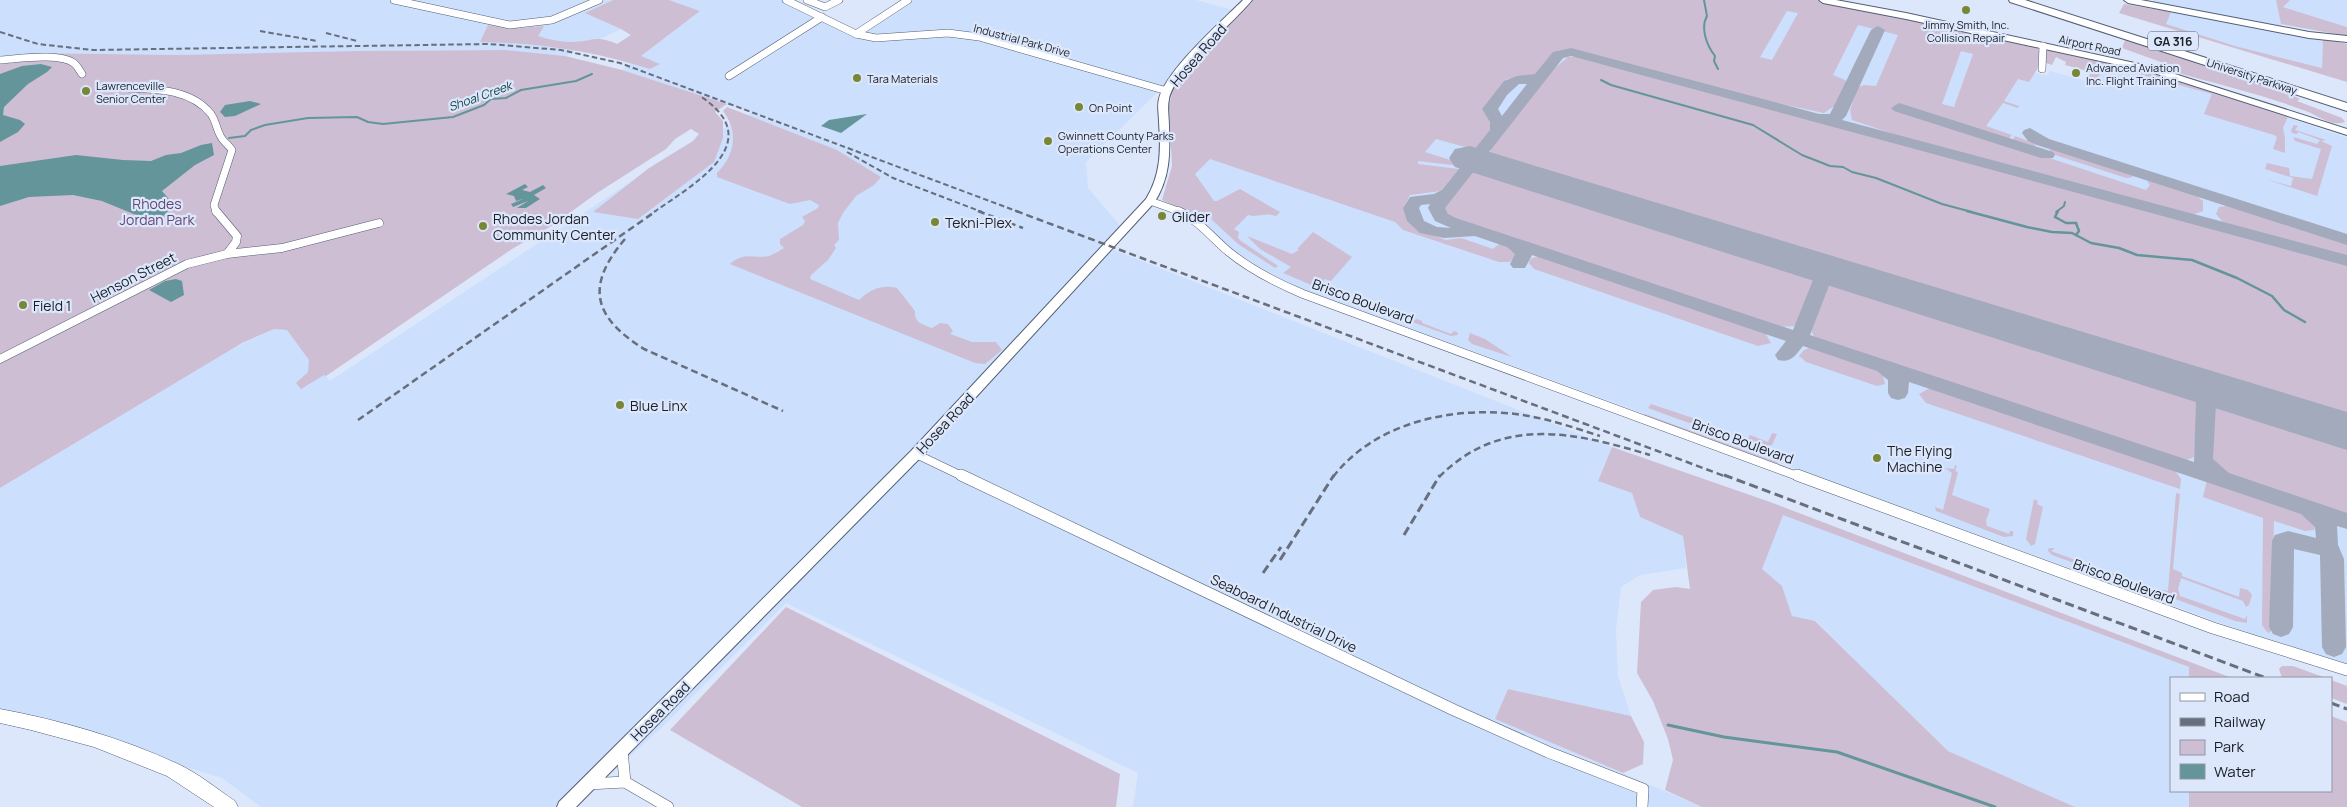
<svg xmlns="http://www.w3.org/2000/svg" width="2347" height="807" font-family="Manrope,sans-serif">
<rect width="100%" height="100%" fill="#dce7fb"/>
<g fill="#ccdffd">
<path d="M0,0H613L586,13L621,29L565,56L505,50H432L178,55L33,53L0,57Z"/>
<path d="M669,0H790L865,33L915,0H1196L1240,12L1086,162L1088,188L1123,229L1106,247L1612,447L1598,480L1632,493L1640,517L1683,536L1686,568L1640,575L1621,587L1616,630L1618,676L1631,716L1508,689L1495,719L1702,807H1133L1138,773L786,603L660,729L574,807H261L222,778L0,711V488L230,350L274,329L287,330L330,381L650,169L752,113L622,70L700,11Z"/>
<path d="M1731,0H1799L2043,75H2047L2050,71L2086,81L2099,62L2219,94L2347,138V669L1299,288L1253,264L1228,246L1193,213L1179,163Z"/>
<path d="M2154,0H2276L2282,27L2152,3Z"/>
<path d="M2289,0H2347V27L2283,7Z"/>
<path d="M2171,12L2323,39L2322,68L2235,46L2165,24Z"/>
<path d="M1782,514L2189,667V678H2171V791H2189V807H2075L1948,751L1816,621L1792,616L1782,586L1762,569Z"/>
</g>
<g fill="#cebed3" fill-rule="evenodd">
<path d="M613,0H669L700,11L641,56L660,64L650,69C594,51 539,43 480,42L488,25L521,28L544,26L538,36C550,40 562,42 574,42C595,41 595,35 617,44L631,35L621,29L585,13Z"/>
<path d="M1252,0H1816L2036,46L2039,51L2038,68L2029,82L2018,79L2004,101L2019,106L2018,108L2003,103L1986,126L2012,135L2008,140L1903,106L1896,109L2021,149L2024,145L2012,141L2015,136L2036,144L2031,152L2146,190L2150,185L2147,181L2150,180L2191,192L2203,201V211L2192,215L2174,211L1914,141L1852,120L1850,110L1858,87L1864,85L1876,86L1898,35L1858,25L1833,75L1845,80L1848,85L1837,104L1824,113L1762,100L1574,50L1555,53L1536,75L1507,79L1482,109L1495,125L1476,150L1436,139L1425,152L1463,164L1460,166L1418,161V164L1459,169L1441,191L1410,195L1404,206L1408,218L1427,233L1446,240L1461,238L1493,249L1499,244C1508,243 1517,246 1518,256L1509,262H1499L1403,230L1395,222L1210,159L1195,174L1214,201H1217L1240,189L1280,212L1276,216C1265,212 1258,218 1248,215L1234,229L1239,232L1238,238L1241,241L1278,266L1275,268L1238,244L1211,219L1213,217L1191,213L1162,200L1172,166L1169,106L1173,90L1186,71ZM1787,11L1798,13L1772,60L1760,57ZM1961,51L1973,54L1954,107L1942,104Z"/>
<path d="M2276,0H2290L2283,7L2347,27V36L2281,24Z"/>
<path d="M2124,4L2171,12L2166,24L2235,46L2322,68L2323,39L2347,44V82L2119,13Z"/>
<path d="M2125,40L2280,89L2300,99L2297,101L2342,118L2345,122C2330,127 2320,116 2306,111C2263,95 2218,84 2174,72L2169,65L2122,48Z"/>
<path d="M2050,49L2161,74L2288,116L2283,128L2285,138V153L2273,149L2277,137L2274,135L2204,114L2212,94L2105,65L2096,81H2086L2091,72L2065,65L2066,62L2056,57L2052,65L2046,63V50Z"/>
<path d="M356,51L505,50L565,56L622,70L727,104L715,112L723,121V138L714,162L638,219L593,212L649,168L693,141L699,134L691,129L675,139L666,149L597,193L553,225L512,249L326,376L324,375L301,389L296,383L308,372L309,360L287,330L274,329L242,343L0,488V57L33,53L178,55Z"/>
<path d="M1568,57H1578L1617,65L2347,263V421L1497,158L1490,153L1491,145L1547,75Z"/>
<path d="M727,107L837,150L881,177L874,185L856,196L843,213L838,223L839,240L834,245L836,248L828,260L811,275L810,279L859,300C870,289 882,284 897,288L915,311C914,323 922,324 932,328L940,323L948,324L953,331L950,334L972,342H996L1002,350L985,364L975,363L730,264C744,251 754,259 769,256C774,254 779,251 784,248L780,244V239L803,225L805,221L802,217L818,208L819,205L810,200L790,204L717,177V173C735,155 739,132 723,111Z"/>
<path d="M2294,125L2298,126L2295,130L2326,140L2321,141L2332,146L2317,196L2265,179L2291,186L2293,178L2265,169L2267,163L2289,168L2290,176L2312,179L2321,149L2295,141L2293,137L2317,144L2320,140L2298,132L2297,134L2292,133L2291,130Z"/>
<path d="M2050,148L2123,170L2129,172L2133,177L2126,178L2049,153Z"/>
<path d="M1483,170L1804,271L1812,276L1814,282L1796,326L1779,327L1445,215L1442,210L1443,206L1469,173Z"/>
<path d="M2226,206H2234L2347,243V258L2230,226L2222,221L2216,214L2219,207Z"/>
<path d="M1313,232L1352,257L1331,281L1325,279L1316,287L1283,273L1291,267L1260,249L1247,236L1292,254L1299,250L1297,249Z"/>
<path d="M1536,257H1545L1764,331L1771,343L1758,346L1534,269L1529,263L1530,259Z"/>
<path d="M1843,283L2190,392L2198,398L2194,457L2187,460L2173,459L1820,341L1813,335L1811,329L1827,287L1832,284Z"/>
<path d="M1380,305L1382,306L1381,309L1414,320L1417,319L1422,321V323L1451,334L1454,331L1457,332L1458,335L1451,336L1382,311L1379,308Z"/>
<path d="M1470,333L1485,339L1512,357L1472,344L1468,340Z"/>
<path d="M1809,348H1816L1872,367L1883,375L1885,384L1877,386L1806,362L1799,356L1804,350Z"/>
<path d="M1928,389H1937L2173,468L2181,479L2180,489L1926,403L1919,394Z"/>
<path d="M2218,403L2347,442V516L2230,477C2221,473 2213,468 2212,457L2215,404Z"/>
<path d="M1651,404L1693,418L1699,421L1689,423L1648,408Z"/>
<path d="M1645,414L1777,462L1780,465L1644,415Z"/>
<path d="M1710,426L1717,430L1748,439L1750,435L1768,442L1772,433L1777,434L1772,445L1762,446L1736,436L1715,432Z"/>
<path d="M1612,447L1770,502L2232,678H2189V667L1783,515L1762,569L1782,586L1792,616L1815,621L1948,751L2075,807H1702L1665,790L1673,760L1668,739L1653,701L1637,673L1641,602L1653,590L1676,587L1690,589L1683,536L1640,517L1632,493L1598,481Z"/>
<path d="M1955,465L1957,466L1955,471L1958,472L1952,495L1990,509L1986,521L1987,526L2009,534L2010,531H2013V536L2004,537L1936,511L1935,507L1943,510L1952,473L1945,468L1954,469Z"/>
<path d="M2207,480L2300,510L2310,516L2316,524L2314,530L2305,531L2274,521L2271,631L2269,633L2266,631L2262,625L2263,518L2203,497Z"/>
<path d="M2176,493L2180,494L2173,569L2182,573V576L2239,597L2240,588L2248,590L2252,595L2249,605L2246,607L2243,601L2181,578L2178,589L2180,596L2245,619L2247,615V623L2235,621L2159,593L2162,590L2168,591Z"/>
<path d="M2034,499L2038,501L2037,504L2043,507L2035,544L2031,546L2026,539Z"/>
<path d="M2049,548H2055L2051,551L2133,581L2138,586L2052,555L2048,551Z"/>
<path d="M786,607L1120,774L1116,807H802L670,730Z"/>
<path d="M2282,666H2293L2326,678H2282L2279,669Z"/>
<path d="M2331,680L2347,686V704L2331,698Z"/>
<path d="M1508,689L1631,716L1644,742L1643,764L1623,773L1495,719Z"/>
<path d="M2331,716L2347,722V807H2189V791H2331Z"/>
</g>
<g fill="#64959a">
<path d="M41,64L52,67L47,72L28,84L4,107L3,115L20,120L25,124L18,132L0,142V74L22,66Z"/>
<path d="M250,101L261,104L235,116L225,117L220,112L225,105Z"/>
<path d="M867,114L841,133L821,126L829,120Z"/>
<path d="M212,143L214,155L195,165L162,191L174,205L161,218L136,215L102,201L73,195L29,197L0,206V166L76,155L123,160L151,161L166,155L181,153L201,145Z"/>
<path d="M525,184L528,187L522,190L530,192L543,185L546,188L534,195L540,199L526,208H517L528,201L513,207L511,204L523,199L516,201L514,196L506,194Z"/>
<path d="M176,279L182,281L184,295L171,302L149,290L165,281Z"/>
</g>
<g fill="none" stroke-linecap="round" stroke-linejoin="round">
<g stroke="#64959a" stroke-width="2">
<path d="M1704,0L1707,16C1700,28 1707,46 1715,56L1714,61L1718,69"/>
<path d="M1601,80L1611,85L1753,125L1802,155L1830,166L1843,167L1852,172L1876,178L1942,204L1972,212"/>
<path d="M229,138L245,136L251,130L265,125L308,118L357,117L368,122L383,124L453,117L484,105L491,99L506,98L521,90L576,81L592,74"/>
<path d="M2056,212L2064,206L2065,202"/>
</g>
<g stroke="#64959a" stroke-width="2.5">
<path d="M1967,211L2027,227L2052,232L2072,233L2091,243L2119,248L2137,255L2192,260L2237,278L2272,296L2284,310L2305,322"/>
<path d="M2058,211L2055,217L2066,223H2076"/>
<path d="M2076,223L2079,231L2076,235"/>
</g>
<path stroke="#64959a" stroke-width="3" d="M1668,725L1724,737L1837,752L1995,807"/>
<g fill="#a2aabc" fill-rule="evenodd">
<path d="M1878,26L1885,30L1846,116L1842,120L2347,255V266L1571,56L1563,58L1445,208L1448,214L1456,218L1793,330L1813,280C1808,271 1799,269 1793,261L1796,257C1808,254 1820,262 1827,272L1835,269L1860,273L1863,277L1860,281C1850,284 1840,279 1830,283L1810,335L2194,462L2196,402C2188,391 2173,389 2166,378L2169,373C2183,369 2200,380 2209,391L2221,388L2243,392L2246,397L2243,402L2236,404L2216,403L2213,459L2229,473L2347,513V529L2337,526L2338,545L2344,559L2346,647L2342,654L2334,657L2326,654L2322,647L2320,555L2294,549L2293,627L2289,634L2281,637L2273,634L2269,627L2272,541L2275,535L2288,531L2316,538L2315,527L2301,514L1909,382L1908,393L1905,398L1898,400L1891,398L1888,393V380L1877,371L1803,346C1795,356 1791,363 1778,360L1775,355L1786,341L1532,255L1525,268H1513L1510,264L1515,254L1507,247L1475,236L1444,238L1420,233L1407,221L1403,208L1410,197L1434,194L1442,190L1490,130V122L1482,109L1504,81L1517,76L1535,74L1553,52L1571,48L1819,114H1830L1871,30ZM1519,84H1527L1502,116L1498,109L1507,95ZM1430,204L1428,208L1435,221L1451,228L1437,227L1424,221L1419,208L1421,205Z"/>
<path d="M1899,103L2053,152L2055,155L2053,158H2041L1894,111L1891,108Z"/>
<path d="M2030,128L2049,139L2347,234V245L2037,145L2028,141L2022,133L2024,130Z"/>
</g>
<path fill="#a2aabc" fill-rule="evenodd" d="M1470,146L2347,412V450L1455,167L1449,158L1455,149Z"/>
<defs>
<g id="street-far2">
<path d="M394,0L510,25L552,20L599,0"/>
<path d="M786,0L856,34L876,38L948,33L979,37L1167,91"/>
<path d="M807,0L825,7L839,0"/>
<path d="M856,34L908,0"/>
<path d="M0,60C18,59 61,52 75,64C78,67 80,71 82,74"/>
<path d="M2042,69L2043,46"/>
<path d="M729,76L822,17"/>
<path d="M124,88C154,89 190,88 211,114C216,121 216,128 220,135C222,141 229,145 232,150L214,205L216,212"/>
<path d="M1150,201L1181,212"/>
</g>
<g id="street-far1">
<path d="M216,211L237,236L236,242L227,254"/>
<path d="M1178,211C1199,220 1212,238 1229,252C1251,270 1277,283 1303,294L1800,477"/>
<path d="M0,359L187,264L227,254L282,248L379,223"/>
<path d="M916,454L964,477"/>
</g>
<g id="street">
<path d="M961,475L1454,710L1548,752L1643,789L1642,807"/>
<path d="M1797,475L2213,628L2347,670"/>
<path d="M622,750L625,782"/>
<path d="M588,784L625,782L668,807"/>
</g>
<g id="secondary">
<path d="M1243,0H1252C1232,25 1175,70 1169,99C1167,108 1169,117 1169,126C1170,155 1170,178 1154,203L921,457L576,807H557L559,802L911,451L1146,199C1161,175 1161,150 1159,122C1159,114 1157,106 1159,99C1166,70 1221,22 1243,0Z"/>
<path d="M1819,0H1836L1906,13L2153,67L2347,129V135L2151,72L1906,19L1823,3Z"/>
<path d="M2124,0H2141L2309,32L2347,36V42L2309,38L2128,3Z"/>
</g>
<path id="primary" d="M0,709C60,720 122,738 178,764C198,773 217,789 235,801L238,807H214L167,776L94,747L31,730L0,723Z"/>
<path id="highway" d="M2009,0H2025L2347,103V111L2010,2Z"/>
</defs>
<use href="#street-far2" stroke="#525f74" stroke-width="8"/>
<use href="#street-far1" stroke="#525f74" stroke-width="9"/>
<use href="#street" stroke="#525f74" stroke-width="12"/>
<use href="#secondary" stroke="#525f74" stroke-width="2"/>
<use href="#primary" stroke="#525f74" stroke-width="1"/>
<use href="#highway" stroke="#525f74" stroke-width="2"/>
<use href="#street-far2" stroke="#fff" stroke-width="7"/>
<use href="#street-far1" stroke="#fff" stroke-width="8"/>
<use href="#street" stroke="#fff" stroke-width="11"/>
<use href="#secondary" fill="#fff" fill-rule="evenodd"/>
<use href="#primary" fill="#fff" fill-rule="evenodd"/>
<use href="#highway" fill="#fff" fill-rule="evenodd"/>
<g stroke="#676e7c" stroke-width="2" stroke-dasharray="5.5 3" stroke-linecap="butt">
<path d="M260,31L317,41"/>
<path d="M0,32L38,44L93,50L489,44L561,50L620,63L1019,212"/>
<path d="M326,33L357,41"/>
<path d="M847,152L893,178L982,212"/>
<path d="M654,212C694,184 770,142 700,96"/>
</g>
<g stroke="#676e7c" stroke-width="2.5" stroke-dasharray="7 4" stroke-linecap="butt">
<path d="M978,211L1023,228"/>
<path d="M1016,211L1727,477"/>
<path d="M625,239C585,286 593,317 644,349L783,411"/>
<path d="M358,420L656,211"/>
<path d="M1333,477C1376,421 1456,405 1523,415C1549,419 1575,428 1600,436"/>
<path d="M1439,477C1501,415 1574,432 1650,455"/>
</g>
<g stroke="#676e7c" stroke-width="3" stroke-dasharray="9 4.5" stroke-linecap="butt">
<path d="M1724,475L2266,678"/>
<path d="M1404,535L1440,475"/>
<path d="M1280,560L1334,475"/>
<path d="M1263,573L1281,547"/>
<path d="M2331,703L2347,709"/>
</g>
</g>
<g fill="#788736" stroke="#dce7fb" stroke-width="2">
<circle cx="1966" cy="10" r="5"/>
<circle cx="2076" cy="73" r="5"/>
<circle cx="857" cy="78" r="5"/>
<circle cx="86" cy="91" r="5"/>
<circle cx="1079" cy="107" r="5"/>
<circle cx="1048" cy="141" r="5"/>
<circle cx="1162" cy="216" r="5"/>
<circle cx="935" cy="222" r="5"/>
<circle cx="483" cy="226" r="5"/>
<circle cx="23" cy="305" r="5"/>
<circle cx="620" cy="405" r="5"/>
<circle cx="1877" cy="458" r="5"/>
</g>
<g text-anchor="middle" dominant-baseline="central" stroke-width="4.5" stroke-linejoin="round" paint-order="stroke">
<g font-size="11" fill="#191e27" stroke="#dce7fb" text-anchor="start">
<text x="1966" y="24" text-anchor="middle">Jimmy Smith, Inc.<tspan x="1966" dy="13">Collision Repair</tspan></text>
<text x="2086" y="67">Advanced Aviation<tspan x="2086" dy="13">Inc. Flight Training</tspan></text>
<text x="867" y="78">Tara Materials</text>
<text x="96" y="85">Lawrenceville<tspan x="96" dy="13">Senior Center</tspan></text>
<text x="1089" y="107">On Point</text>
<text x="1058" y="135">Gwinnett County Parks<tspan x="1058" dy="13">Operations Center</tspan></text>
</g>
<g font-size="11" fill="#191e27" stroke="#dce7fb">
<text transform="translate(1022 40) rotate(15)">Industrial Park Drive</text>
<text transform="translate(2090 45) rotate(12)">Airport Road</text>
<text transform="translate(2252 76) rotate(18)">University Parkway</text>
</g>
<rect fill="#dce7fb" stroke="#545a67" stroke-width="1" x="2148" y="31.5" width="50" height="19" rx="4"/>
<g font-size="12" font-weight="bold" fill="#191e27">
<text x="2173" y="41">GA 316</text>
</g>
<g font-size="12" font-style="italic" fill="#18464a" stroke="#dce7fb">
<text transform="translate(480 96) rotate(-20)">Shoal Creek</text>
</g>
<g font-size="14" fill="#191e27" stroke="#dce7fb">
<text transform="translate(1198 55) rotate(-49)">Hosea Road</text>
<text transform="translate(133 277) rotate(-27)">Henson Street</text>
<text transform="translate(1363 301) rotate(20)">Brisco Boulevard</text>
<text transform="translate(945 423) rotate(-47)">Hosea Road</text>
<text transform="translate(1743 441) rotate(20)">Brisco Boulevard</text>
<text transform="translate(2124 581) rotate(20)">Brisco Boulevard</text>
<text transform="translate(1284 613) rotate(26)">Seaboard Industrial Drive</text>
<text transform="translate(660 711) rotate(-45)">Hosea Road</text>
</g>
<g font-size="14" fill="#674573" stroke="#dce7fb">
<text x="157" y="203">Rhodes<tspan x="157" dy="16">Jordan Park</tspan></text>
</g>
<g font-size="14" fill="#191e27" stroke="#dce7fb" text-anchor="start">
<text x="1172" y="216">Glider</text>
<text x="493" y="218">Rhodes Jordan<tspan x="493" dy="16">Community Center</tspan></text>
<text x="945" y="222">Tekni-Plex</text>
<text x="33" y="305">Field 1</text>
<text x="630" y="405">Blue Linx</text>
<text x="1887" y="450">The Flying<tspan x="1887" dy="16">Machine</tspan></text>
</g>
</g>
<rect x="2170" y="677" width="162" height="115" fill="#dce7fb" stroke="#8e97a6"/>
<rect x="2180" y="693" width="25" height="8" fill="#ffffff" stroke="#8e97a6"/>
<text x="2214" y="702" font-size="15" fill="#191e27">Road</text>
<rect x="2180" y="718" width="25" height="8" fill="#676e7c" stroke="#8e97a6"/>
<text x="2214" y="727" font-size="15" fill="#191e27">Railway</text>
<rect x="2180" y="740" width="25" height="15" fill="#cebed3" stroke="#8e97a6"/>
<text x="2214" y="752" font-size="15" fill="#191e27">Park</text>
<rect x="2180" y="764" width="25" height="15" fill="#64959a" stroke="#8e97a6"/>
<text x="2214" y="777" font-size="15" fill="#191e27">Water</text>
</svg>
